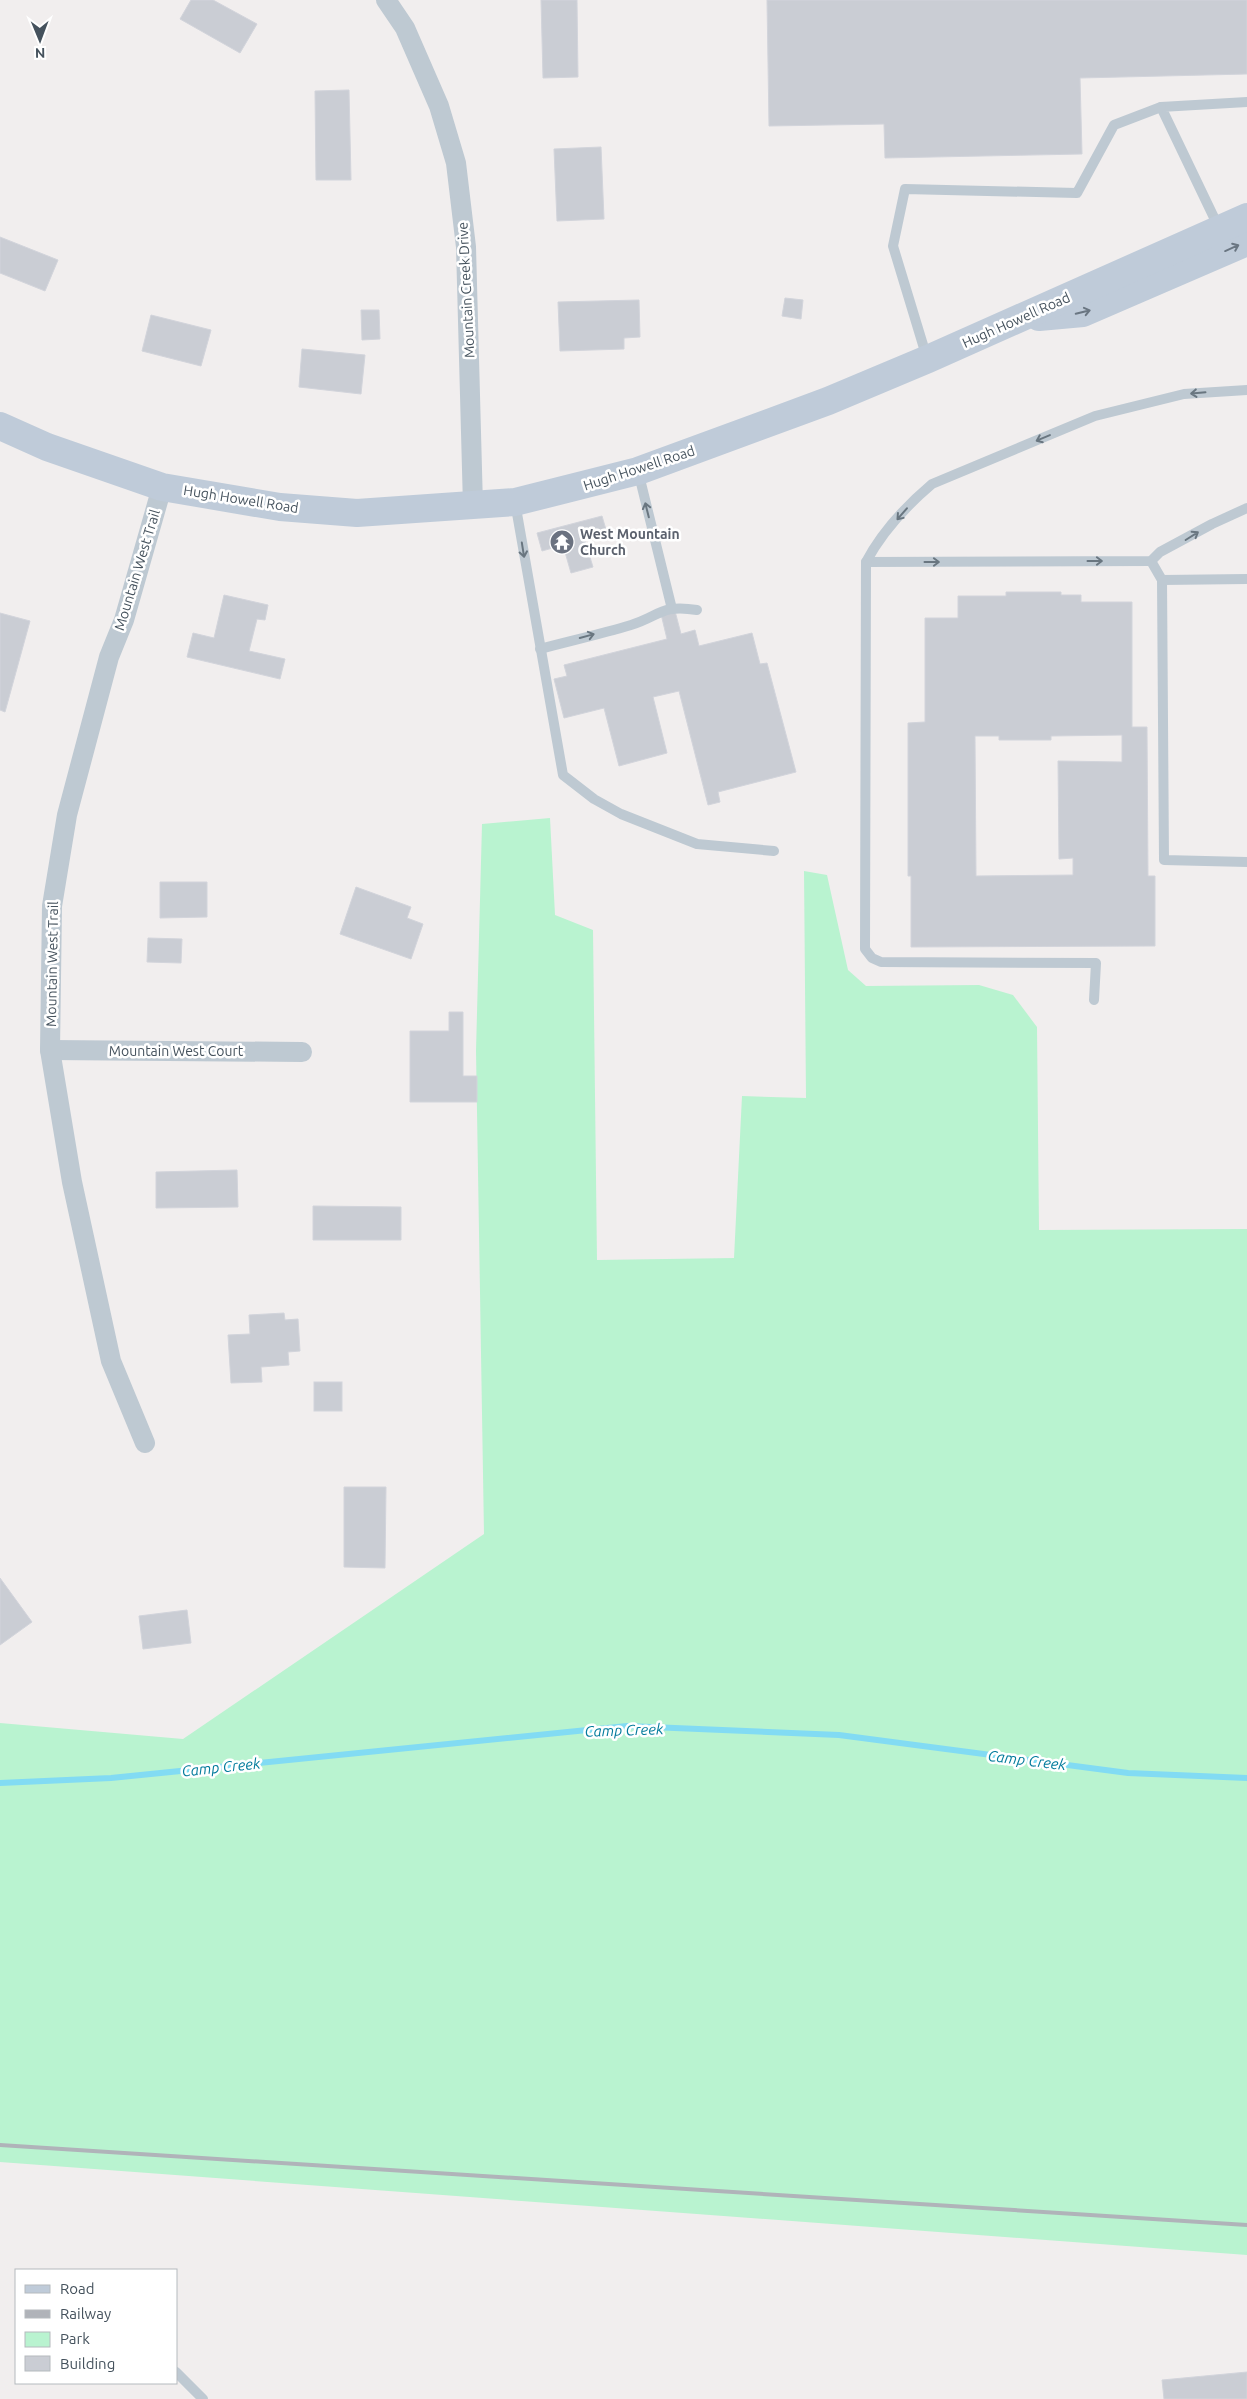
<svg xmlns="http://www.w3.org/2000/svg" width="1247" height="2399" font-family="Ubuntu,sans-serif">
<rect width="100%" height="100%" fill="#f1eeee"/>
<path fill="#b9f3d0" d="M550,818L555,915L593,930L597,1260L734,1258L742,1096L806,1098L804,871L827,875L848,970L866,986L979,985L1013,995L1037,1027L1039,1230L1247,1229V2255L0,2162V1723L183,1739L484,1534L476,1051L482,824Z"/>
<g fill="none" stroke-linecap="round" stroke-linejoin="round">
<path stroke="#82dbf3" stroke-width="6" d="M0,1783L111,1778L627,1726L839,1735L1128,1773L1247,1778"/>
</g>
<g fill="#cacdd4" stroke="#d2d4db" fill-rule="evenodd">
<path d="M191,0H213L257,24L240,53L180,19Z"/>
<path d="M541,0H577L578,77L543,78Z"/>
<path d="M767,0H1247V74L1080,78L1082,154L885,158L884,124L769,126Z"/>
<path d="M349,90L351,180H316L315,91Z"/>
<path d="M601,147L604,219L557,221L554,149Z"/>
<path d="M0,237L58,260L45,291L0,273Z"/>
<path d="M785,298L803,300L801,319L782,316Z"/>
<path d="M639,300L640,337L624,338V349L560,351L558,302Z"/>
<path d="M361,310H379L380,339L362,340Z"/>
<path d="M151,315L211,330L201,366L142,351Z"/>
<path d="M302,349L365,355L361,394L299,387Z"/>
<path d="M602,516L607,533L584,538L593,567L571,573L563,545L542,551L537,533Z"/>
<path d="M1006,592H1061V595H1081V602H1132V727H1147L1148,876H1155V946L911,947V876H908V723L925,722V618H958V596H1006ZM1122,735V762L1058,761L1059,859L1073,858V875L976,876L975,736H999V740H1051V736Z"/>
<path d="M224,595L268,605L265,620L257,619L249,651L285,659L280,679L187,657L193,633L214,638Z"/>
<path d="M675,611L681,634L695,630L699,646L752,633L760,664L767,663L796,772L718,792L720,802L708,805L679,691L653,697L667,753L619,766L604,708L564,718L554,679L567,676L564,665L667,639L661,614Z"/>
<path d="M0,613L30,621L5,712L0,710Z"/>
<path d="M160,882H207V917L160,918Z"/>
<path d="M356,887L411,907L407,918L423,924L411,959L340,934Z"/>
<path d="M148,938L182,939L181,963L147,962Z"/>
<path d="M449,1012H463V1076H477V1102H410V1031H449Z"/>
<path d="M237,1170L238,1207L156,1208V1172Z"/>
<path d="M313,1206L401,1207V1240H313Z"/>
<path d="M284,1313L285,1320L298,1319L300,1351L288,1352L289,1365L261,1367L262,1382L231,1383L228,1335L250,1334L249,1315Z"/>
<rect x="314" y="1382" width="28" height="29"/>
<path d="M344,1487H386L385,1568L344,1567Z"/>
<path d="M0,1578L32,1622L0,1645Z"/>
<path d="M187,1610L191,1643L143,1649L139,1616Z"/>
<path d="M1247,2372V2399H1164L1162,2380Z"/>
</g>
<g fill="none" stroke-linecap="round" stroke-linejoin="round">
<g stroke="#bec9d2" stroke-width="10">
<path d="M1219,228L1161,107L1247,102"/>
<path d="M927,358L893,246L905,189L1077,193L1114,125L1161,107"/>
<path d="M638,471L672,609"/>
<path d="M515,502L563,775L594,799L621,814L697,844L774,851"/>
<path d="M1151,561L1162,580L1164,860L1247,862"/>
<path d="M866,562L1151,561L1160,552L1212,524L1247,508"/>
<path d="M1162,580L1247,579"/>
<path d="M540,649C570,641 601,634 631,625C660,616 661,604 697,610"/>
<path d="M1094,1000L1096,963L881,962L872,958L865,949L866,562C882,532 906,506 932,484L1095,416L1184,394L1247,390"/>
<path d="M176,2372L203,2399"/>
</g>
<g stroke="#bec9d2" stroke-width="20">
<path d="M386,0L405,28L439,106L456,163L466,247L473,506"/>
<path d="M50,1050L302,1052"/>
<path d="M145,1443L111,1361L72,1182L50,1050L52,906L67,815L109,657L124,620L162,487"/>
</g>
<g stroke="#bfcbd9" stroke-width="28">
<path d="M1039,317L1083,313L1247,242"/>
<path d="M0,426L47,447L162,487L280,507L357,513L515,502L638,471L828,401L928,359L1247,217"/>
</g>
<path stroke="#b0b3b9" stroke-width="4" d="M0,2145L1247,2225"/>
</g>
<defs><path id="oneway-shaft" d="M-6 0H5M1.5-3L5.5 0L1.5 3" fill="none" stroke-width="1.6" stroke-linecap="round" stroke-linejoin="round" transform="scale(1.25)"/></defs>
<g stroke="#6a7682">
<use href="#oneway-shaft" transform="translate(1232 248) rotate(-24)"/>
<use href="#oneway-shaft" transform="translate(1083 312) rotate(-14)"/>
</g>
<g stroke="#697680">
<use href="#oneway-shaft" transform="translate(1198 393) rotate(175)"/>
<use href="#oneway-shaft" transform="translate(1043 438) rotate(157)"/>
<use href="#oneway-shaft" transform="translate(647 510) rotate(-104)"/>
<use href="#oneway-shaft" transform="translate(902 514) rotate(131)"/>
<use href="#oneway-shaft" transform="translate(1192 536) rotate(-32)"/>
<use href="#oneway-shaft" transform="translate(523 550) rotate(81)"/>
<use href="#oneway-shaft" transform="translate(1095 561)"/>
<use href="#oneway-shaft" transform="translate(932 562)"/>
<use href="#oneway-shaft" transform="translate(587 636) rotate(-15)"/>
</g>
<defs>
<symbol id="temple-disc" viewBox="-11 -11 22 22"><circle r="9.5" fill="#6b7280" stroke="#fff"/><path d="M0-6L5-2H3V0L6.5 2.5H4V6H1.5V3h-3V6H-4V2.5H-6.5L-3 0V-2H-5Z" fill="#fff"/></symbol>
</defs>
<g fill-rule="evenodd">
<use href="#temple-disc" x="548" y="528" width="28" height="28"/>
</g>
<g text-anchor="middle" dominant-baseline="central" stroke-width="5" stroke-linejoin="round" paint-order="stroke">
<g font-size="14" fill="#45525d" stroke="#fff">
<text transform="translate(466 290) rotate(-93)">Mountain Creek Drive</text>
<text transform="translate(1016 320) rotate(-24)">Hugh Howell Road</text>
<text transform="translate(639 468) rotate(-18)">Hugh Howell Road</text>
<text transform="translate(241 499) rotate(9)">Hugh Howell Road</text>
<text transform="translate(137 570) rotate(-73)">Mountain West Trail</text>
<text transform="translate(52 964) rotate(-89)">Mountain West Trail</text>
<text x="176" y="1051">Mountain West Court</text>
</g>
<g font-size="14" font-weight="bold" fill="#5b616d" stroke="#fff" text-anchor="start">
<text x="580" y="534">West Mountain<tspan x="580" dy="16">Church</tspan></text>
</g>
<g font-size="15" font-style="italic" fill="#037b9c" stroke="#fff">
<text transform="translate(624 1730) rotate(-2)">Camp Creek</text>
<text transform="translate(1027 1760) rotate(7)">Camp Creek</text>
<text transform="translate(221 1767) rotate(-6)">Camp Creek</text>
</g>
</g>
<rect x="15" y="2269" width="162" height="115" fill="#ffffff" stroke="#b5babe"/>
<rect x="25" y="2285" width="25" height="8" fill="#bfcbd9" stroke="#b5babe"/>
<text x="60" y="2294" font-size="15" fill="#45525d">Road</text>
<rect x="25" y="2310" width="25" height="8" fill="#b0b3b9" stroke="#b5babe"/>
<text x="60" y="2319" font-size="15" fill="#45525d">Railway</text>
<rect x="25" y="2332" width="25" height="15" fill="#b9f3d0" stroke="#b5babe"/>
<text x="60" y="2344" font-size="15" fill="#45525d">Park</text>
<rect x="25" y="2356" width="25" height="15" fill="#cacdd4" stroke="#b5babe"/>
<text x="60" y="2369" font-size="15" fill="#45525d">Building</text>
<g transform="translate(40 40) rotate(179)" stroke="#ffffff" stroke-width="4" paint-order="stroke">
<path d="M0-4L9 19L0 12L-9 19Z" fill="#45525d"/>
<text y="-8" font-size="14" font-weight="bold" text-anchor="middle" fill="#45525d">N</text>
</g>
</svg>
